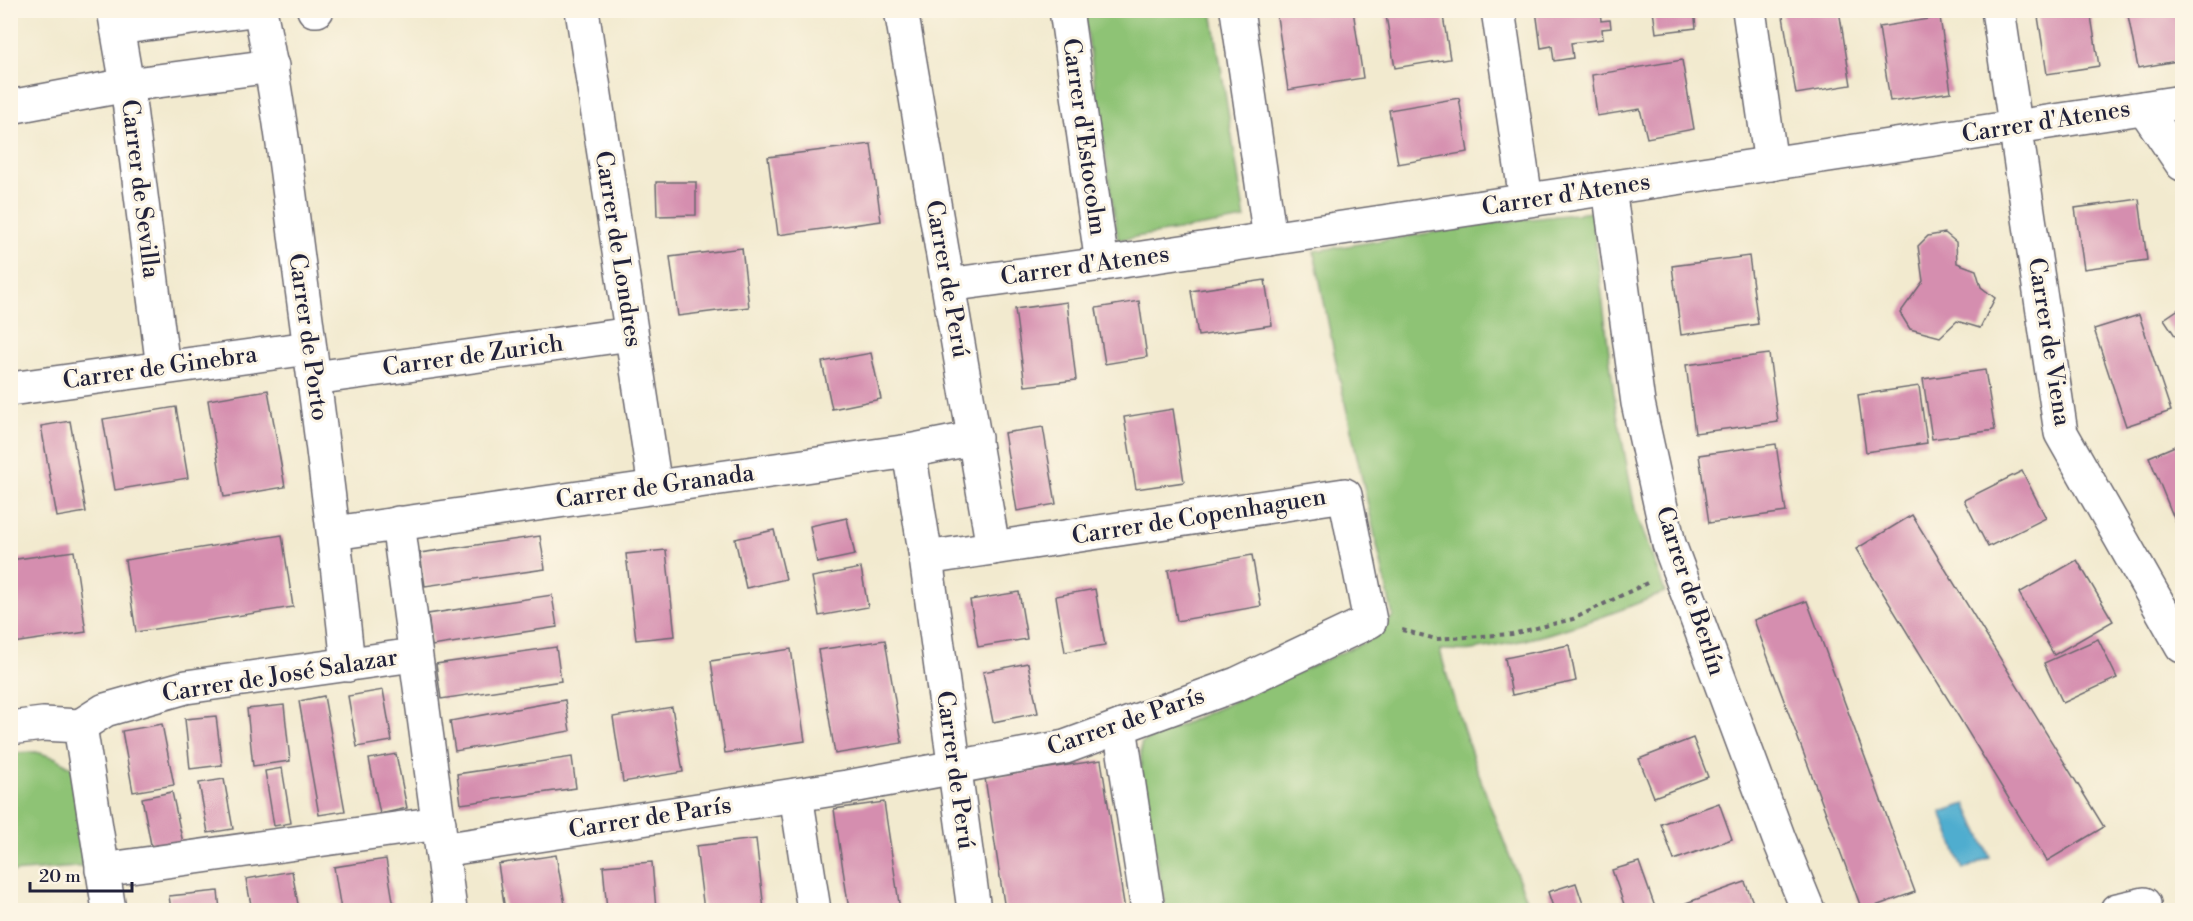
<svg xmlns="http://www.w3.org/2000/svg" width="2193" height="921" font-family="'Libre Bodoni',serif">
<rect width="100%" height="100%" fill="#fcf5e5"/>
<filter id="ink" filterUnits="userSpaceOnUse"><feTurbulence type="fractalNoise" baseFrequency=".0167" numOctaves="2"/><feDisplacementMap in="SourceGraphic" scale="12" xChannelSelector="R" yChannelSelector="G"/><feConvolveMatrix kernelMatrix="1 2 1 2 8 2 1 2 1" color-interpolation-filters="sRGB"/></filter>
<filter id="wash" filterUnits="userSpaceOnUse"><feTurbulence type="fractalNoise" baseFrequency=".008" numOctaves="4" result="noise"/><feDisplacementMap in="SourceGraphic" scale="24" xChannelSelector="R" yChannelSelector="G"/><feGaussianBlur stdDeviation="1.35" result="paint"/><feColorMatrix in="noise" values="0 0 0 0 0 0 0 0 0 0 0 0 0 0 0 0 0 1.4 0 .05"/><feComposite in="paint" operator="in"/></filter>
<g filter="url(#wash)">
<rect width="100%" height="100%" fill="#f2eacf"/>
<g fill="#8ec375" stroke="#587258" stroke-width="1.5">
<path d="M1084,11H1212L1245,219L1118,240Z"/>
<path d="M1592,212L1615,402L1635,509L1665,592C1604,618 1539,641 1472,650C1462,652 1450,649 1440,650C1463,739 1497,825 1531,910H1166L1141,778V743L1374,638L1393,616L1338,372L1314,251L1493,223Z"/>
<path d="M36,752L56,758L77,771L90,866L11,872V753Z"/>
</g>
<path fill="#50adcf" stroke="#396885" stroke-width="1.5" d="M1966,804L1990,857L1963,870L1941,812Z"/>
<g id="blocks">
<g fill="#d58eaf">
<path d="M1276,10H1353L1363,78L1288,90Z"/>
<path d="M1385,10H1442L1450,59L1395,68Z"/>
<path d="M1536,10H1600L1601,21L1610,20L1611,28L1602,29L1603,39L1571,43L1573,58L1554,61L1552,46L1541,48Z"/>
<path d="M1653,10H1694L1696,28L1656,33Z"/>
<path d="M1782,10H1839L1851,85L1796,94Z"/>
<path d="M2037,10H2090L2099,66L2047,74Z"/>
<path d="M2127,10H2180L2182,25V60L2138,68Z"/>
<path d="M1940,17L1951,92L1890,101L1879,27Z"/>
<path d="M1682,60L1694,129L1647,138L1640,109L1597,116L1592,75Z"/>
<path d="M1459,98L1468,152L1398,164L1389,110Z"/>
<path d="M871,144L881,221L778,235L768,157Z"/>
<path d="M656,182H696V215L657,216Z"/>
<path d="M2139,199L2147,260L2084,269L2075,208Z"/>
<path d="M1945,233L1956,242L1957,263L1976,270L1981,287L1995,298L1980,328L1957,321L1940,337L1910,329L1900,313L1923,281L1918,246L1928,236Z"/>
<path d="M742,248L749,307L678,316L670,257Z"/>
<path d="M1749,256L1758,324L1681,335L1672,266Z"/>
<path d="M1265,280L1272,325L1198,336L1191,291Z"/>
<path d="M1139,301L1147,357L1105,364L1096,308Z"/>
<path d="M1067,302L1076,380L1025,386L1015,309Z"/>
<path d="M2182,307V346L2164,319Z"/>
<path d="M2139,315L2171,411L2126,426L2094,329Z"/>
<path d="M871,353L881,399L832,409L822,362Z"/>
<path d="M1769,354L1778,422L1695,433L1686,365Z"/>
<path d="M1985,370L1995,430L1932,439L1923,379Z"/>
<path d="M1919,386L1927,443L1866,452L1858,395Z"/>
<path d="M268,390L285,487L224,497L208,400Z"/>
<path d="M176,407L188,478L115,490L103,419Z"/>
<path d="M1173,409L1184,482L1136,489L1124,417Z"/>
<path d="M70,421L86,512L57,517L41,426Z"/>
<path d="M1043,427L1056,504L1017,511L1004,433Z"/>
<path d="M2182,443V538L2149,457Z"/>
<path d="M1776,444L1786,512L1709,523L1699,455Z"/>
<path d="M2022,471L2046,518L1988,547L1964,500Z"/>
<path d="M1912,515L2104,827L2047,861L1856,549Z"/>
<path d="M847,518L855,555L817,563L810,526Z"/>
<path d="M774,530L786,579L746,588L735,539Z"/>
<path d="M282,535L293,607L136,632L125,560Z"/>
<path d="M540,536L545,569L425,586L420,553Z"/>
<path d="M666,550L675,636L636,640L626,554Z"/>
<path d="M74,551L86,632L13,643L10,626V560Z"/>
<path d="M1252,555L1261,606L1177,621L1168,570Z"/>
<path d="M2077,560L2113,621L2054,655L2019,593Z"/>
<path d="M861,568L868,607L819,616L812,577Z"/>
<path d="M1095,589L1105,645L1065,652L1056,596Z"/>
<path d="M1019,592L1027,639L978,647L970,600Z"/>
<path d="M552,595L557,627L432,646L428,614Z"/>
<path d="M1807,601L1915,892L1864,910H1862L1754,620Z"/>
<path d="M2098,639L2117,678L2063,703L2044,663Z"/>
<path d="M885,640L902,743L835,754L818,650Z"/>
<path d="M1569,645L1576,681L1512,695L1505,658Z"/>
<path d="M556,647L561,681L441,699L436,664Z"/>
<path d="M791,649L805,741L725,753L711,661Z"/>
<path d="M1028,663L1038,713L993,722L983,672Z"/>
<path d="M383,690L392,741L357,747L348,696Z"/>
<path d="M324,696L345,811L319,815L299,701Z"/>
<path d="M565,700L570,731L455,751L450,721Z"/>
<path d="M284,705L290,761L253,766L247,709Z"/>
<path d="M672,707L683,772L623,782L613,717Z"/>
<path d="M216,716L222,765L190,769L185,719Z"/>
<path d="M162,724L174,785L133,792L122,731Z"/>
<path d="M1693,738L1708,777L1654,797L1639,759Z"/>
<path d="M396,754L407,808L380,814L369,759Z"/>
<path d="M572,757L576,788L461,804L457,774Z"/>
<path d="M1101,760L1125,910H1005L985,778Z"/>
<path d="M282,768L291,823L274,826L265,771Z"/>
<path d="M224,779L233,829L208,833L199,783Z"/>
<path d="M172,792L183,843L152,850L142,798Z"/>
<path d="M884,802L900,910H849L834,809Z"/>
<path d="M1719,803L1732,839L1674,860L1661,824Z"/>
<path d="M756,839L764,910H704L696,846Z"/>
<path d="M556,855L566,910H505L498,864Z"/>
<path d="M386,859L394,907L368,910H341L334,867Z"/>
<path d="M652,862L656,910H607L603,866Z"/>
<path d="M1639,862L1656,910H1626L1612,870Z"/>
<path d="M292,871L299,910H252L246,879Z"/>
<path d="M1745,882L1756,910H1689L1686,903Z"/>
<path d="M1576,883L1585,910H1554L1548,892Z"/>
<path d="M218,891L220,910H171L169,896Z"/>
</g>
</g>
</g>
<g filter="url(#ink)">
<use href="#blocks" fill-opacity="0" stroke="#6b686f" stroke-width="1.5"/>
<g fill="none" stroke-linecap="round" stroke-linejoin="round">
<defs>
<g id="minor">
<path d="M114,10L127,85L163,368"/>
<path d="M260,10C279,100 289,190 301,281C318,409 335,536 348,665"/>
<path d="M314,10H317"/>
<path d="M582,10L655,487"/>
<path d="M901,10L993,548"/>
<path d="M1066,10L1102,264"/>
<path d="M1237,10L1270,239"/>
<path d="M1498,10L1526,200"/>
<path d="M1749,10L1771,164"/>
<path d="M1998,10L2061,433L2182,646"/>
<path d="M117,28L252,10"/>
<path d="M10,107L127,85L272,66"/>
<path d="M2144,108L2182,164"/>
<path d="M1609,188L1638,403L1669,544L1779,839L1808,910"/>
<path d="M948,285L1102,264L2182,102"/>
<path d="M314,378L631,334"/>
<path d="M10,389L309,348"/>
<path d="M909,451L926,558L974,910"/>
<path d="M398,523L450,910"/>
<path d="M334,533L909,451L975,438"/>
<path d="M80,726L105,710L186,687L414,655"/>
<path d="M1120,727L1148,910"/>
<path d="M10,728L43,724L80,726L109,910"/>
<path d="M796,795L814,910"/>
<path d="M442,850L847,787L1065,747L1237,684L1370,621L1345,495L926,558"/>
<path d="M102,870L439,823"/>
<path d="M2117,910L2144,904"/>
</g>
</defs>
<use href="#minor" stroke="#6b686f" stroke-width="36"/>
<path stroke="#6b686f" stroke-width="4" stroke-dasharray="4.5 4.5" stroke-linecap="butt" d="M1402,630L1436,639L1512,634L1573,619L1647,583"/>
<use href="#minor" stroke="#fff" stroke-width="33"/>
</g>
</g>
<g text-anchor="middle" dominant-baseline="central" stroke-width="6" stroke-linejoin="round" paint-order="stroke">
<g font-size="24" fill="#22223b" stroke="#fcf5e5">
<text transform="translate(2046 122) rotate(-9)">Carrer d'Atenes</text>
<text transform="translate(1084 137) rotate(82)">Carrer d'Estocolm</text>
<text transform="translate(140 189) rotate(83)">Carrer de Sevilla</text>
<text transform="translate(1566 195) rotate(-9)">Carrer d'Atenes</text>
<text transform="translate(618 249) rotate(81)">Carrer de Londres</text>
<text transform="translate(1085 266) rotate(-8)">Carrer d'Atenes</text>
<text transform="translate(947 279) rotate(80)">Carrer de Perú</text>
<text transform="translate(308 337) rotate(82)">Carrer de Porto</text>
<text transform="translate(2049 342) rotate(81)">Carrer de Viena</text>
<text transform="translate(473 356) rotate(-8)">Carrer de Zurich</text>
<text transform="translate(160 368) rotate(-8)">Carrer de Ginebra</text>
<text transform="translate(655 487) rotate(-8)">Carrer de Granada</text>
<text transform="translate(1199 517) rotate(-9)">Carrer de Copenhaguen</text>
<text transform="translate(1690 591) rotate(72)">Carrer de Berlín</text>
<text transform="translate(280 676) rotate(-9)">Carrer de José Salazar</text>
<text transform="translate(1126 722) rotate(-19)">Carrer de París</text>
<text transform="translate(955 770) rotate(82)">Carrer de Perú</text>
<text transform="translate(650 818) rotate(-9)">Carrer de París</text>
</g>
</g>
<rect width="2193" height="921" fill="none" stroke="#fcf5e5" stroke-width="36"/>
<path d="M30 882v9h102v-9" fill="none" stroke="#22223b" stroke-width="3"/>
<text x="39" y="882" font-size="18" fill="#22223b" stroke="#fcf5e5" stroke-width="4.5" paint-order="stroke">20 m</text>
</svg>
